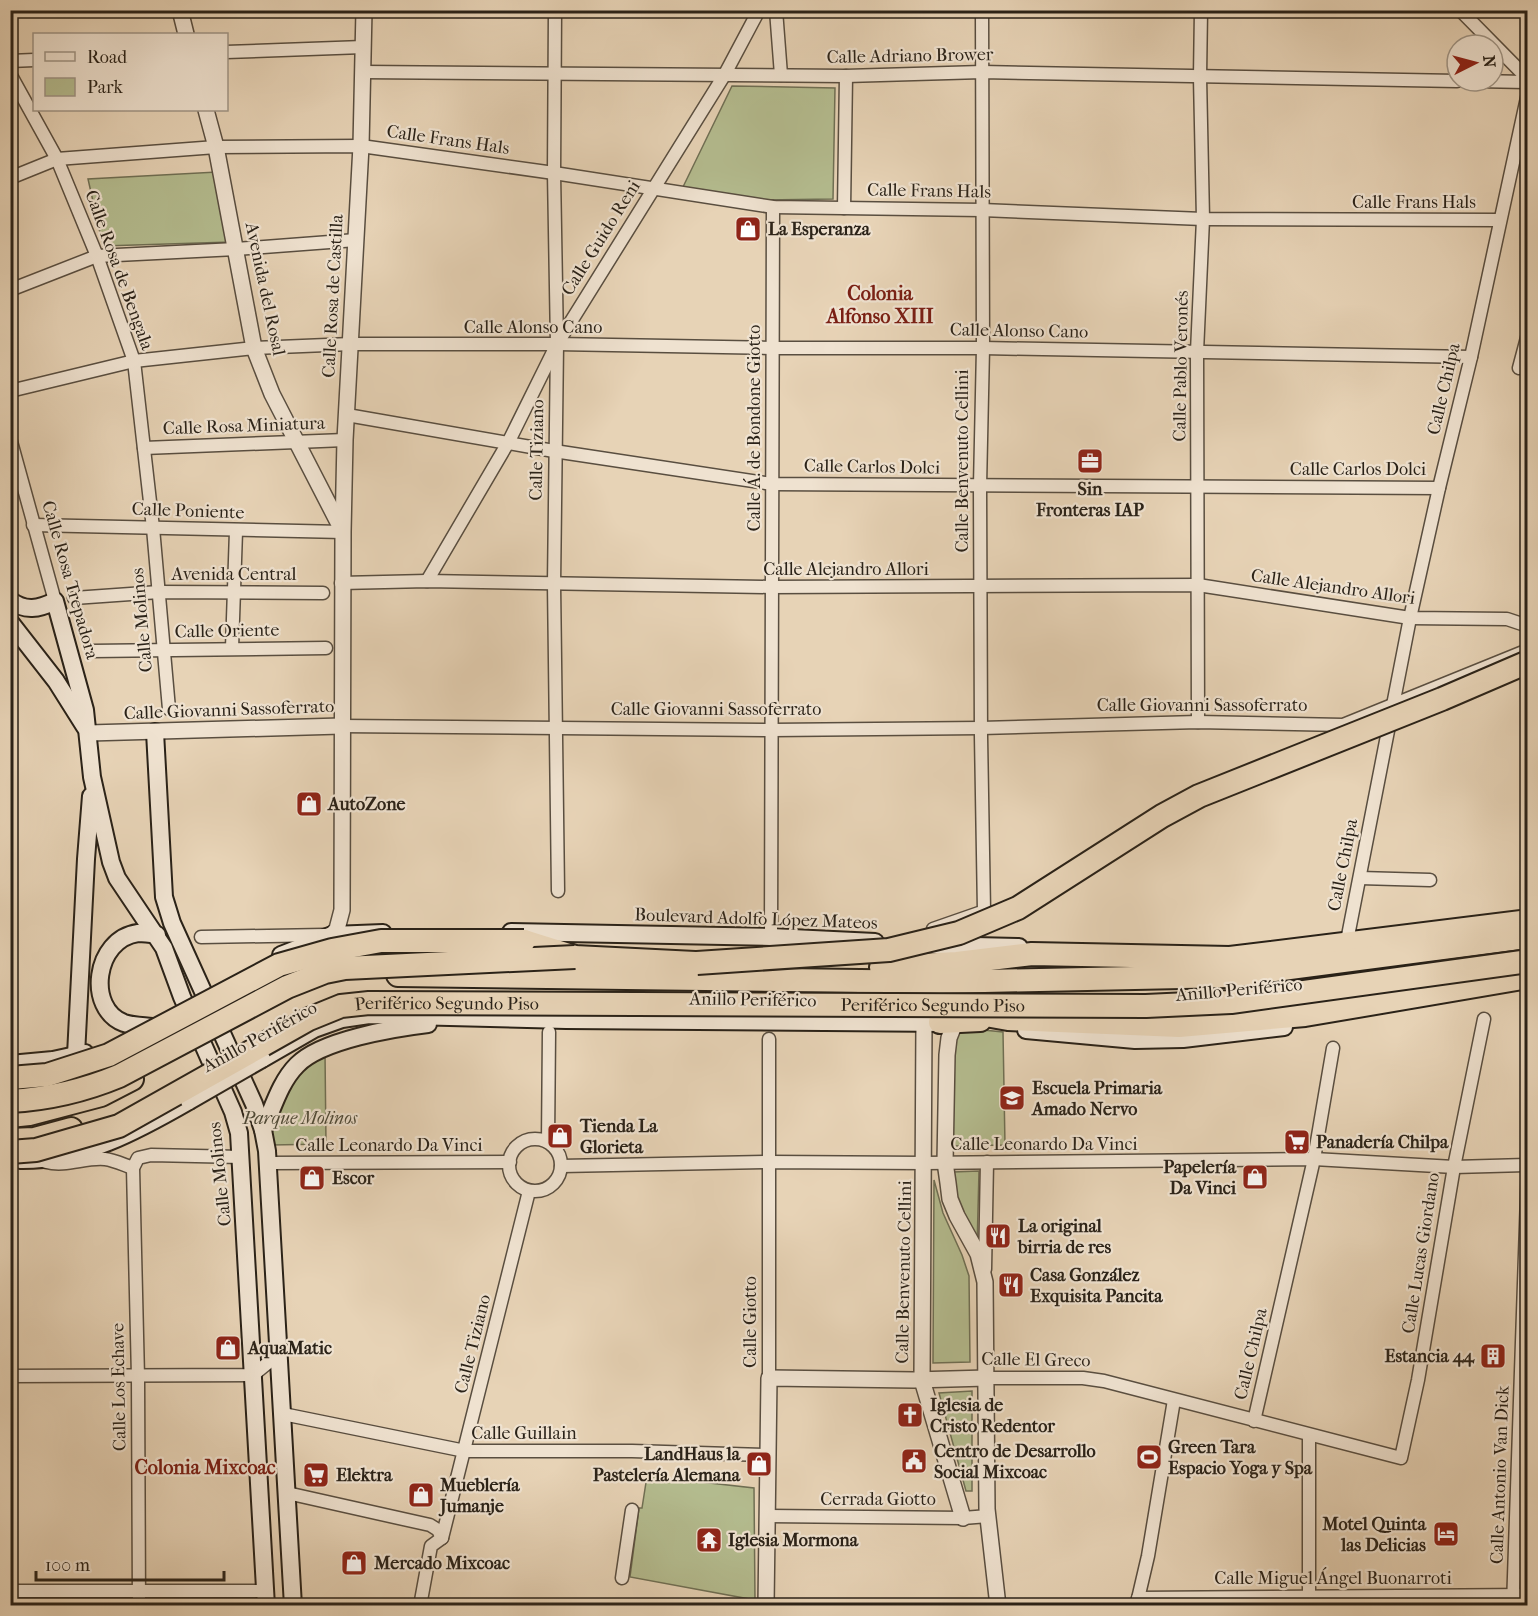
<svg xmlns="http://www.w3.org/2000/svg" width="1538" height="1616" font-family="'IM FELL French Canon',serif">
<rect width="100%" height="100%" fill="#e7d3b6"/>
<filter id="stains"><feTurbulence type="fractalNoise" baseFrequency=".00333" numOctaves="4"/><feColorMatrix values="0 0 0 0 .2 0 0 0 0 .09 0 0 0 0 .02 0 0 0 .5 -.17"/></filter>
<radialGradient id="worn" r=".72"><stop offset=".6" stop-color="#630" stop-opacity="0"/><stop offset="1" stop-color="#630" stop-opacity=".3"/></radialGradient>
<g fill="#b4bc8f" stroke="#6f6f54" stroke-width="1.5">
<path d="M732,86L835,88L833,199L764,200L681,191Z"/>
<path d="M217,172L231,242L103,246L88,179Z"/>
<path d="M973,1029L1003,1032L1005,1145L953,1146V1054L955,1040L960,1032Z"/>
<path d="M325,1053L326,1144L271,1145L270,1124L289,1080Z"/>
<path d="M979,1171L977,1248L957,1198L953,1172Z"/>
<path d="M934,1180L943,1213L962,1255L969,1276L970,1362L933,1363Z"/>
<path d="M972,1391V1491H966L939,1393Z"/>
<path d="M647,1476L754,1488L755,1600L630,1577L639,1508H642Z"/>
</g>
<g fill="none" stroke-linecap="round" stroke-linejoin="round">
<defs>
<g id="minor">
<path d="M555,10L554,173L557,344L554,584L558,891"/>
<path d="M776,10L781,75"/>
<path d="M982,10L983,348L980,486L981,736L984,911"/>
<path d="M1460,10L1528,79"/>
<path d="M226,52L363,47"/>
<path d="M10,61L34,60"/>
<path d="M363,72L846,76L982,72L1457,81"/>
<path d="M10,74L57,159L97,256L134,361L153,528L169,709"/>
<path d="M1476,81L1528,82"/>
<path d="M10,178L57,159L216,147L361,146L554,173L773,207L982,210L1203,219L1500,220"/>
<path d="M844,208L846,76"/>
<path d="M10,290L97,256L236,249L356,240"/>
<path d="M1519,368L1528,334"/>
<path d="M10,391L134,361L254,348L351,344H557L772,348H983L1471,357"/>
<path d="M347,415L554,451L772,484L1439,488"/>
<path d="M10,438L55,601"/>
<path d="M144,448L345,440"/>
<path d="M33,525L343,532"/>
<path d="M427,581L509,441L557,344L725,74L759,10"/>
<path d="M341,583L427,581L771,587L1198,585L1410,618L1507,619L1528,626"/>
<path d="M74,598L159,592L323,593"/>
<path d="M232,648L236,531"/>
<path d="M92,651L326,648"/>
<path d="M1198,722L1197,352L1203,219L1200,77L1201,10"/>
<path d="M341,726L772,730L981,728L1198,722L1343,725L1528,650"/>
<path d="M1360,878L1430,880"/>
<path d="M933,929L979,913"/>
<path d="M201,937L325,935"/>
<path d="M771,937L773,207"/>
<path d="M1347,941L1410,618L1439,488L1471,357L1528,93"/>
<circle cx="535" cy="1165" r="26"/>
<path d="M548,1142L549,1032"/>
<path d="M46,1162C67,1167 85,1157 105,1159C114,1160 124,1165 133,1168"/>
<path d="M269,1163L510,1162"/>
<path d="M561,1166L769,1162L925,1163L1314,1159L1454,1167L1528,1165"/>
<path d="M985,1269L987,1162"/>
<path d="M10,1376L253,1375L280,1353"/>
<path d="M769,1378V1039"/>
<path d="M987,1378H1083L1104,1381L1401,1458L1418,1380L1454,1167L1484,1019"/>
<path d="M283,1414L465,1451H632L768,1455"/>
<path d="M1254,1421L1314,1159L1333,1048"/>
<path d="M287,1493L430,1525L438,1530L442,1538"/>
<path d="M768,1516L963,1518L988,1516"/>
<path d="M622,1578L632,1510"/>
<path d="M10,1591H265"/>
<path d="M1309,1596V1435"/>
<path d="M1138,1598L1528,1595"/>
<path d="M1137,1603L1148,1556L1174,1400"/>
<path d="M139,1606L138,1377L133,1168L138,1158L151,1155L241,1157"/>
<path d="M420,1606L431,1546L442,1538L529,1191"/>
<path d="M1513,1606L1528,1166"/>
</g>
<g id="tertiary">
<path d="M180,10L186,34"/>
<path d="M206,110L216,147L254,348L272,394L341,528"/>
<path d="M89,733L341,726"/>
<path d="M332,935L337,929L342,910L343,532L345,440L361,146L364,10"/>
<path d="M924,1022L922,1380L963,1518"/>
<path d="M955,1023L949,1038L947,1055L945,1162L948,1183L950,1199L957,1216L978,1254L985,1282L987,1509L998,1606"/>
<path d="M766,1606L769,1378L914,1380L987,1378"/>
</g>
<g id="secondary">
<path d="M10,600C25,612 39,609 55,601L85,710L92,777L111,862L117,878L164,948L182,997L233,1112L239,1133L266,1606"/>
<path d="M10,622L56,681L85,727"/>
<path d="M155,732L164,897L172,923L254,1104L263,1130L267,1151L293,1606"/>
<path d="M511,932L771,937L875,942"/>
<path d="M931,945L1019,947"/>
<path d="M281,955L332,935L383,933"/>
<path d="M152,1027C144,1026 133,1026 124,1023C86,1009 94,939 138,933C144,933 151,934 157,935"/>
<path d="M1026,1030L1135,1040L1183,1039L1284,1027"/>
<path d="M76,1055L86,859L91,796"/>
<path d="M262,1059L314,1029L342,1019L369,1015L566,1020L950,1023"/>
<path d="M10,1064L53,1060L85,1053"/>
<path d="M263,1130C273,1108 280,1082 297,1065C321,1040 394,1028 428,1024"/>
<path d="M20,1160C82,1161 137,1131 189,1101"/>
</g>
<g id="motorway">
<path d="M524,941L575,957L715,964"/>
<path d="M881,967L957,963L1032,954L1230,958L1528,921"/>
<path d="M398,975L939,982L1230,976L1528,937"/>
<path d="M963,1011L1008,1019L1179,1026L1305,1015L1528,977"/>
<path d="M940,1022L980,1020"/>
<path d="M10,1116L29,1114L101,1095L132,1079"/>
<path d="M10,1140L34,1139L71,1129"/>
</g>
</defs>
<use href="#minor" stroke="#594e40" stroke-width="15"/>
<use href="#tertiary" stroke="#594e40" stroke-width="18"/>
<use href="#secondary" stroke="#2a2218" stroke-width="20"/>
<use href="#motorway" stroke="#2a2218" stroke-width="26"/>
<use href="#minor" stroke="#efe2d0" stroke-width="12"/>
<use href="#tertiary" stroke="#efe2d0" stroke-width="15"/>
<use href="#secondary" stroke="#efe2d0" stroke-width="16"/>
<use href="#motorway" stroke="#e7d3b6" stroke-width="22"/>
<defs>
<path id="secondary-bridge" d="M189,1101L262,1059"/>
<g id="motorway-bridge">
<path d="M697,963L889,950L959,933L1018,908L1162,816L1199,796L1442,699L1528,662"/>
<path d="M10,1078L47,1075L109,1055L279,965L332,950L381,941H524"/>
<path d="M10,1101C49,1099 83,1091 119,1076L287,987L325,972L345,968L575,957"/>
<path id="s1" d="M10,1152L36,1150L119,1126L309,1019L341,1006L369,1003L1146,1006L1231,1002L1528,961"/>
</g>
</defs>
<use href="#secondary-bridge" stroke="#2a2218" stroke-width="20" stroke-linecap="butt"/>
<use href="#motorway-bridge" stroke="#2a2218" stroke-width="26" stroke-linecap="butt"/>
<use href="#secondary-bridge" stroke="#efe2d0" stroke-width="16"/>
<use href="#motorway-bridge" stroke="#e7d3b6" stroke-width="22"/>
</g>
<defs>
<symbol id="shop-square" viewBox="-11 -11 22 22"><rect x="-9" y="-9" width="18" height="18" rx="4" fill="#8f2418" stroke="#efe2d0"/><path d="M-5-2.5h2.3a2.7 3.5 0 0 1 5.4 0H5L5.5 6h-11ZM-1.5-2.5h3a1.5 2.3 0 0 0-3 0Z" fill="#fff"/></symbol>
<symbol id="office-square" viewBox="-11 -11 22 22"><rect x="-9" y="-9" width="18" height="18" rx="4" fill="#8f2418" stroke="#efe2d0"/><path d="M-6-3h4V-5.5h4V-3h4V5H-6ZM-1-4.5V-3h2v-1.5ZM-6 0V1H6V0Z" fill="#fff"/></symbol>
<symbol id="school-square" viewBox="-11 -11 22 22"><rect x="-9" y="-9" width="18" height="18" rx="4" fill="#8f2418" stroke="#efe2d0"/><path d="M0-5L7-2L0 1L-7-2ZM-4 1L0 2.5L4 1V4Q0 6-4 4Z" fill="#fff"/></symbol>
<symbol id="supermarket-square" viewBox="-11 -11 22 22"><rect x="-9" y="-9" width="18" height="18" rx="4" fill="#8f2418" stroke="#efe2d0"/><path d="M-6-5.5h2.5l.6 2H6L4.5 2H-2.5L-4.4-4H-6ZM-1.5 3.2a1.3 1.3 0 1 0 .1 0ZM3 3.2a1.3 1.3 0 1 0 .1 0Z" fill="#fff"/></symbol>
<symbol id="restaurant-square" viewBox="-11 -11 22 22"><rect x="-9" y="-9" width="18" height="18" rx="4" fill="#8f2418" stroke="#efe2d0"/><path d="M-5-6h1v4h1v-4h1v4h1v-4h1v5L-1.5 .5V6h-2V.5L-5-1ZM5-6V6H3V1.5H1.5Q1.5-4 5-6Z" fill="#fff"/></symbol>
<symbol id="building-square" viewBox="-11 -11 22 22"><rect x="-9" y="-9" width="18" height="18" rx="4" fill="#8f2418" stroke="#efe2d0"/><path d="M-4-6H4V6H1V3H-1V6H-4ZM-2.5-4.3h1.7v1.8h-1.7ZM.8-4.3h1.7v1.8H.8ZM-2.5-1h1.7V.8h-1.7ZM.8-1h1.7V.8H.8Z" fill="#fff"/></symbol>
<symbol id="church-square" viewBox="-11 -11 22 22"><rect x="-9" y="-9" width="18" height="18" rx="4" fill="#8f2418" stroke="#efe2d0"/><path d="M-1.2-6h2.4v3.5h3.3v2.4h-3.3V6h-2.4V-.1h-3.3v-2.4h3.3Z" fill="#fff"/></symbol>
<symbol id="stadium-square" viewBox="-11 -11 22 22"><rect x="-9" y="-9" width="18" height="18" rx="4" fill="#8f2418" stroke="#efe2d0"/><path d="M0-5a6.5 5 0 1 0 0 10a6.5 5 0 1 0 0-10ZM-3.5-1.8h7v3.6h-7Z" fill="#fff"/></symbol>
<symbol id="civic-square" viewBox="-11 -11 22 22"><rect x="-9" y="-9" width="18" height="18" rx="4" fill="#8f2418" stroke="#efe2d0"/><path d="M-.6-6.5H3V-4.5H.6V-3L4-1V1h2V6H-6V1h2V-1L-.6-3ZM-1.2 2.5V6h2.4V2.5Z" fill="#fff"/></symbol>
<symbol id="hotel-square" viewBox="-11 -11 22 22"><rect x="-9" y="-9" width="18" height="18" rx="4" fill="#8f2418" stroke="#efe2d0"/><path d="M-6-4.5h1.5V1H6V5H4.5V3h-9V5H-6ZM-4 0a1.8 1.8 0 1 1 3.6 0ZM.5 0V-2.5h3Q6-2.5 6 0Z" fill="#fff"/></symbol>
<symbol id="temple-square" viewBox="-11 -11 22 22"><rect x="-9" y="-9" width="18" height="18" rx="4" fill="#8f2418" stroke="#efe2d0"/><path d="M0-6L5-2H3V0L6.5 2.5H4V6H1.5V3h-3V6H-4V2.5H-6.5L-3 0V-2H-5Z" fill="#fff"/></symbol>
</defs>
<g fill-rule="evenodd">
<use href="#shop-square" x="733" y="214" width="30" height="30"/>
<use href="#office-square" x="1075" y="446" width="30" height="30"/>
<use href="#shop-square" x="294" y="789" width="30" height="30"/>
<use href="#school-square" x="997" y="1083" width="30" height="30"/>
<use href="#shop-square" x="545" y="1121" width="30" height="30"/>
<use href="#supermarket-square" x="1282" y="1127" width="30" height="30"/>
<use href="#shop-square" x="1240" y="1162" width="30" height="30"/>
<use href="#shop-square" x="297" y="1163" width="30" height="30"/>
<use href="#restaurant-square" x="983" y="1221" width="30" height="30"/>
<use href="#restaurant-square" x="996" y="1270" width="30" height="30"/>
<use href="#shop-square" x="213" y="1333" width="30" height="30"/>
<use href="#building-square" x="1478" y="1341" width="30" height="30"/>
<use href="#church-square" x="895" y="1400" width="30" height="30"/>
<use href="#stadium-square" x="1134" y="1442" width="30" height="30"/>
<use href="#civic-square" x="899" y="1446" width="30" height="30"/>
<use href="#shop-square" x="744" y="1449" width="30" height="30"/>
<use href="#supermarket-square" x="301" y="1460" width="30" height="30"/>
<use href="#shop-square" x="406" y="1480" width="30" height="30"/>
<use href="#hotel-square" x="1431" y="1519" width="30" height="30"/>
<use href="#temple-square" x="694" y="1525" width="30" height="30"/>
<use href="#shop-square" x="339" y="1548" width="30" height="30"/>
</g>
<g text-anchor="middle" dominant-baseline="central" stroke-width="4.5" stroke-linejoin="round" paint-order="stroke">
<g font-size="18" fill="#2a2218" stroke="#efe2d0">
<text transform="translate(910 56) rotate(-1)">Calle Adriano Brower</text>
<text transform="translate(448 140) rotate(8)">Calle Frans Hals</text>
<text transform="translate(929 191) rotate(1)">Calle Frans Hals</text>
<text x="1414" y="202">Calle Frans Hals</text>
<text transform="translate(601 238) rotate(-58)">Calle Guido Reni</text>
<text transform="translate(119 270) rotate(70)">Calle Rosa de Bengala</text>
<text transform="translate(265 289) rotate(78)">Avenida del Rosal</text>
<text transform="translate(333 296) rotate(-87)">Calle Rosa de Castilla</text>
<text x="533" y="327">Calle Alonso Cano</text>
<text transform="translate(1019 331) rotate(1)">Calle Alonso Cano</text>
<text transform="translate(1181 366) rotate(-89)">Calle Pablo Veronés</text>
<text transform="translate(1444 389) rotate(-77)">Calle Chilpa</text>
<text transform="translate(244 426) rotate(-2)">Calle Rosa Miniatura</text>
<text transform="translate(754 428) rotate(-90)">Calle Á. de Bondone Giotto</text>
<text transform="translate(537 450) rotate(-89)">Calle Tiziano</text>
<text transform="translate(962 461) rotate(-90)">Calle Benvenuto Cellini</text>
<text transform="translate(872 467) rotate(1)">Calle Carlos Dolci</text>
<text x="1358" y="469">Calle Carlos Dolci</text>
<text transform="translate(188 511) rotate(2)">Calle Poniente</text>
<text x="846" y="569">Calle Alejandro Allori</text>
<text x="234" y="574">Avenida Central</text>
<text transform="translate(70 580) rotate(74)">Calle Rosa Trepadora</text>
<text transform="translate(1333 587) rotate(8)">Calle Alejandro Allori</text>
<text transform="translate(142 620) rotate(-95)">Calle Molinos</text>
<text transform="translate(227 631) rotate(-1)">Calle Oriente</text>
<text x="1202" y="705">Calle Giovanni Sassoferrato</text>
<text x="716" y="709">Calle Giovanni Sassoferrato</text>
<text transform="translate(229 710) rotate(-2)">Calle Giovanni Sassoferrato</text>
<text transform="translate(1343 865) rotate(-79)">Calle Chilpa</text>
<text transform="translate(756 919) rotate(2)">Boulevard Adolfo López Mateos</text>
<text transform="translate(1239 990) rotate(-5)">Anillo Periférico</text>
<text transform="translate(753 1000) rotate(1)">Anillo Periférico</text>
<text stroke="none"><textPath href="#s1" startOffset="471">Periférico Segundo Piso</textPath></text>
<text stroke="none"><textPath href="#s1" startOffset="957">Periférico Segundo Piso</textPath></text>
<text transform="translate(260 1037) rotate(-29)">Anillo Periférico</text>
<text x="1044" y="1144">Calle Leonardo Da Vinci</text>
<text x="389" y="1145">Calle Leonardo Da Vinci</text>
<text transform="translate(220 1174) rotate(-96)">Calle Molinos</text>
<text transform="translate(1421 1253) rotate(-81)">Calle Lucas Giordano</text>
<text transform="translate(904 1272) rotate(-89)">Calle Benvenuto Cellini</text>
<text transform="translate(750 1322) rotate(-90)">Calle Giotto</text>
<text transform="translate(473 1344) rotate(-76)">Calle Tiziano</text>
<text transform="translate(1251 1354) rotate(-77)">Calle Chilpa</text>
<text transform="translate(1036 1360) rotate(1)">Calle El Greco</text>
<text transform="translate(119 1387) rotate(-91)">Calle Los Echave</text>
<text x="524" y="1433">Calle Guillain</text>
<text transform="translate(1500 1475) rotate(-88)">Calle Antonio Van Dick</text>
<text x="878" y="1499">Cerrada Giotto</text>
<text x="1333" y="1578">Calle Miguel Ángel Buonarroti</text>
</g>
<g font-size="18" font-weight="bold" fill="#2a2218" stroke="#efe2d0" text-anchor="start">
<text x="768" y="229">La Esperanza</text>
<text x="1090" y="489" text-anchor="middle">Sin<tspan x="1090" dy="21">Fronteras IAP</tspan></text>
<text x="328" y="804">AutoZone</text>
<text x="1032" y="1088">Escuela Primaria<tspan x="1032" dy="21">Amado Nervo</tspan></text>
<text x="580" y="1126">Tienda La<tspan x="580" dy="21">Glorieta</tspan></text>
<text x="1316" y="1142">Panadería Chilpa</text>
<text x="1236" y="1167" text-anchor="end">Papelería<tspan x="1236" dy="21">Da Vinci</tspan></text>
<text x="332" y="1178">Escor</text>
<text x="1018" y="1226">La original<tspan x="1018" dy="21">birria de res</tspan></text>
<text x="1030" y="1275">Casa González<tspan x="1030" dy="21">Exquisita Pancita</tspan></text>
<text x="248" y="1348">AquaMatic</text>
<text x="1474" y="1356" text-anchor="end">Estancia 44</text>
<text x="930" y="1405">Iglesia de<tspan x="930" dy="21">Cristo Redentor</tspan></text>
<text x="1168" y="1447">Green Tara<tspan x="1168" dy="21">Espacio Yoga y Spa</tspan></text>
<text x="934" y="1451">Centro de Desarrollo<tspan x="934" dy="21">Social Mixcoac</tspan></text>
<text x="740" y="1454" text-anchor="end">LandHaus la<tspan x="740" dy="21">Pastelería Alemana</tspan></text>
<text x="336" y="1475">Elektra</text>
<text x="440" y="1485">Mueblería<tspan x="440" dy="21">Jumanje</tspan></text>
<text x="1426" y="1524" text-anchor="end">Motel Quinta<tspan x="1426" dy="21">las Delicias</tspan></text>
<text x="728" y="1540">Iglesia Mormona</text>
<text x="374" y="1563">Mercado Mixcoac</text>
</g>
<g font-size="18" font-style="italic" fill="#4c4836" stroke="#efe2d0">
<text x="300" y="1118">Parque Molinos</text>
</g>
<g font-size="20" font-weight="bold" fill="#7a1f14" stroke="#efe2d0">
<text x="880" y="293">Colonia<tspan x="880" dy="23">Alfonso XIII</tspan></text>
<text x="205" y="1467">Colonia Mixcoac</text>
</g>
</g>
<rect width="1538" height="1616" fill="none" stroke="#e7d3b6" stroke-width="36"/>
<rect x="12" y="12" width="1514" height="1592" fill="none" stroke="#2a2218" stroke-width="3"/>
<rect x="18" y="18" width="1502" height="1580" fill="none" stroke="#2a2218" stroke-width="1.5"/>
<rect x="33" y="33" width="195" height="78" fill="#efe2d0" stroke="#a09586" stroke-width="1.5"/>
<rect x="45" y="52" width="30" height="9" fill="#efe2d0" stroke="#a09586" stroke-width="1.5"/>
<text x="87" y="63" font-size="18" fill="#2a2218">Road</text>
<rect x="45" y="78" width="30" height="18" fill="#b4bc8f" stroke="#a09586" stroke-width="1.5"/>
<text x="87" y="93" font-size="18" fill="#2a2218">Park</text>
<g transform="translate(1475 63) rotate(84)"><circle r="28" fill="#efe2d0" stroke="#a09586" stroke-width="1.5"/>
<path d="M0-4.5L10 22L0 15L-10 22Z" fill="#8f2418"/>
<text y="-9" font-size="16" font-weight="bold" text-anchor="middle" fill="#2a2218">N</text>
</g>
<path d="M36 1571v9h188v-9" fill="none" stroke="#2a2218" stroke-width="3"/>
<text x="45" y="1571" font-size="18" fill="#2a2218" stroke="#efe2d0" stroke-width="4.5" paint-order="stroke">100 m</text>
<rect width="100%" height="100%" filter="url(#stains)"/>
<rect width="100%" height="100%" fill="url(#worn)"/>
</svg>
